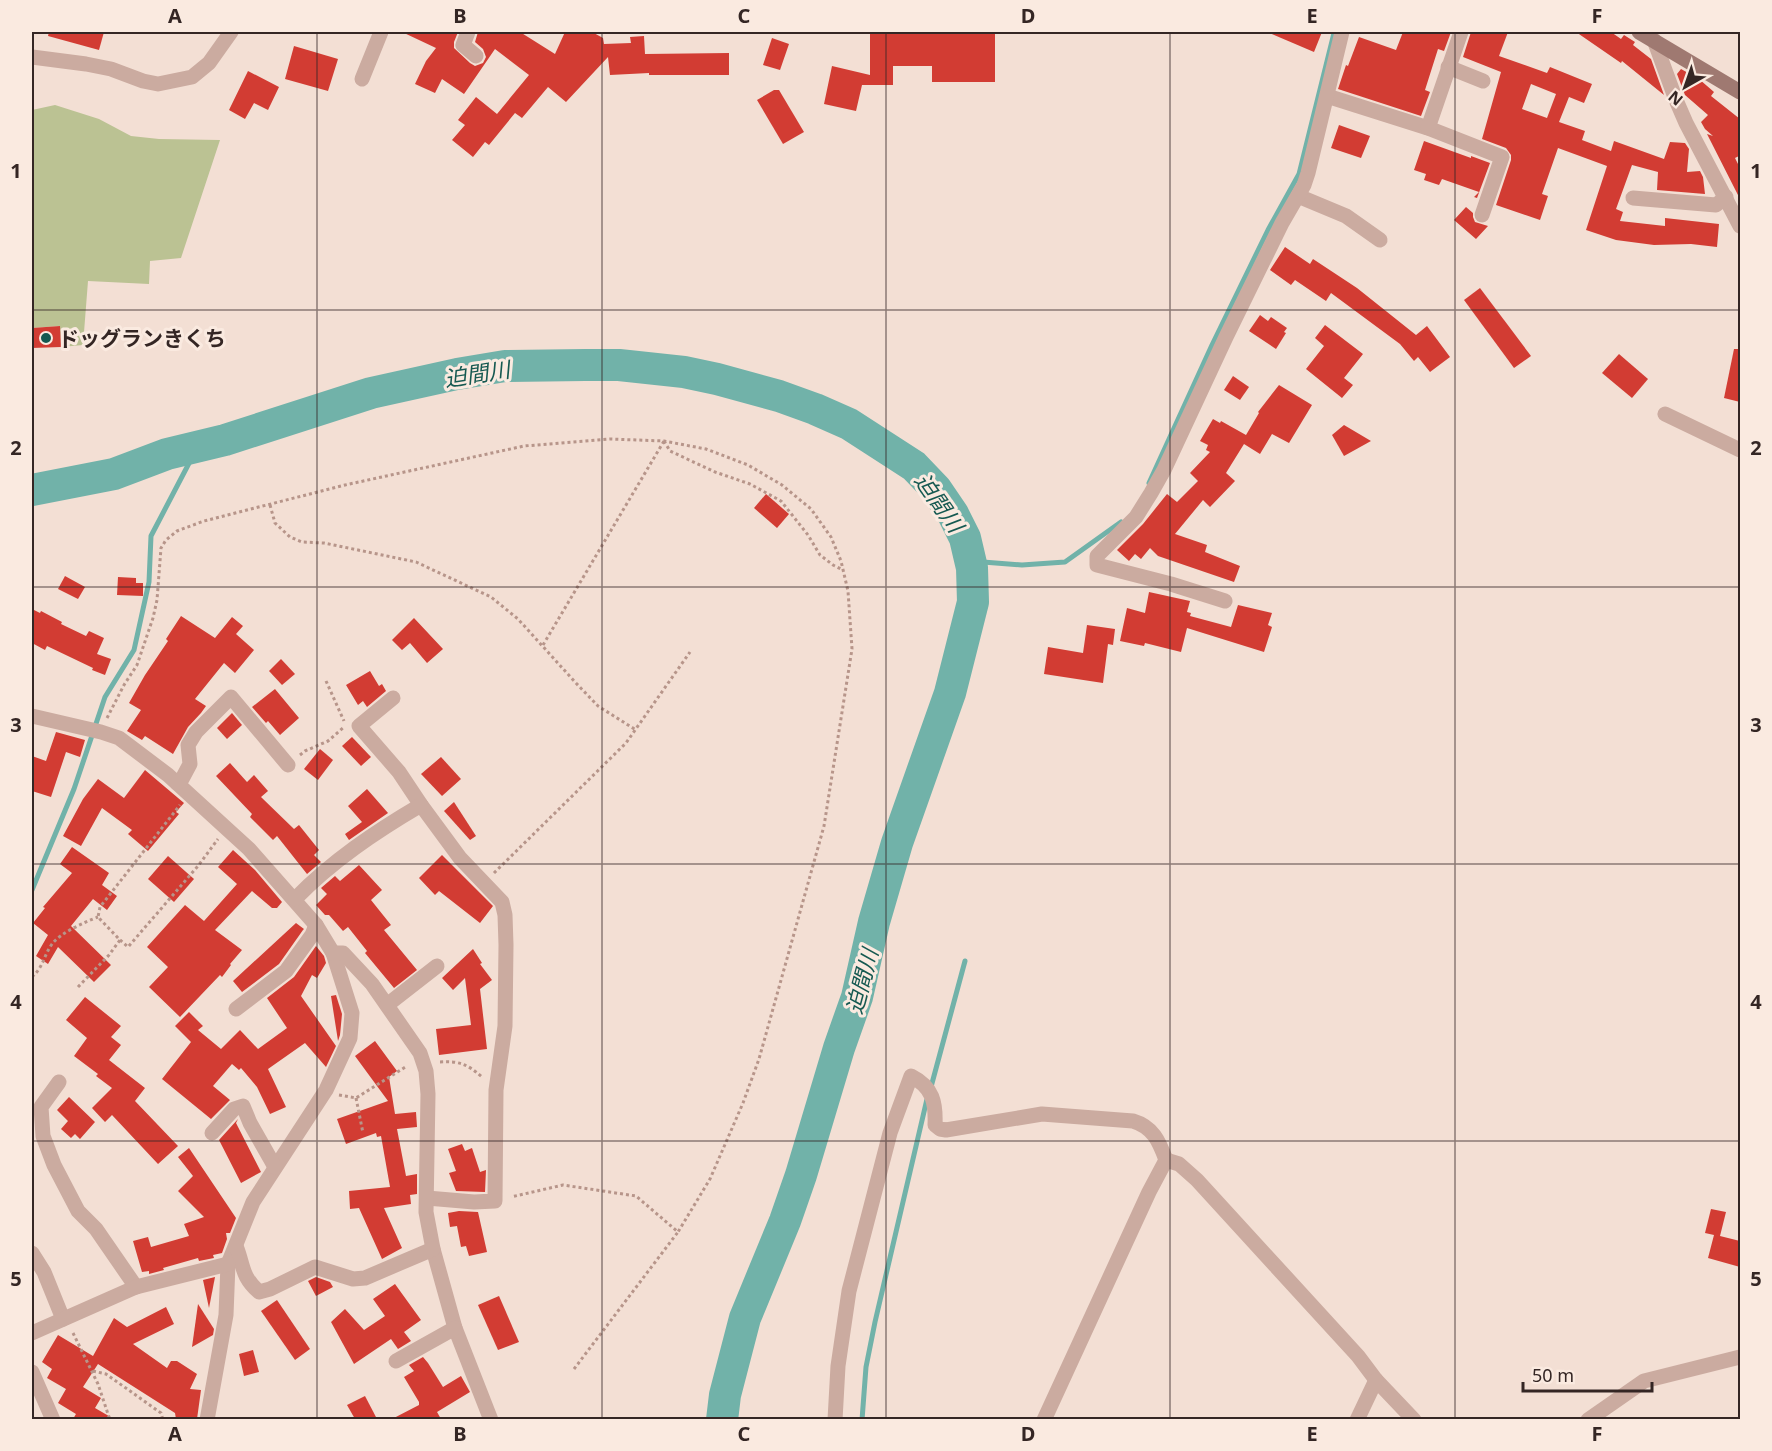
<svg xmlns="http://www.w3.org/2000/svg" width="1772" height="1451" font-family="'Noto Sans','Noto Sans JP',sans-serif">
<rect width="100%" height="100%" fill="#f3dfd4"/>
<path fill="#bbc293" d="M55,105L99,119L131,136L159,139L220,140L181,258L150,261L149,284L88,281L83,345L61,347L60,326L32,328V110Z"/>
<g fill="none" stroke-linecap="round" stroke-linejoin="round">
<g stroke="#71b2a9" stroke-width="5">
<path d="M1149,483L1212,345L1268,230L1299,174L1334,33"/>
<path d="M970,561L1022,565L1065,562L1121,522"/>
<path d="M32,890L74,789L105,697L134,650L149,582L151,536L198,446"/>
<path d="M931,1087L965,961"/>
<path d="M862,1420L866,1367L875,1322L927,1099"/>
</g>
<path stroke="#71b2a9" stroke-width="32" d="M32,490L114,474L167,454L225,440L371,393L457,374L505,366L585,365H619L684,372L717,379L779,396L815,409L849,424L914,466L936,489L953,514L965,538L972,568L973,602L950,693L897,843L874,922L857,997L839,1048L801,1175L785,1221L745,1318L725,1395L722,1420"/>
</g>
<g fill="#d23c33" fill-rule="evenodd">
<path d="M49,32H104L99,50L48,36Z"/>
<path d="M402,32H458L454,42V48L470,63L475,66L483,63L486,57L483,49L475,42L478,32H520L555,54L565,32H592L603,38L604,44L631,43L630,37L644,36L645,54L729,53V75H649V73L610,75L608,57L566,102L548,87L522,118L515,113L489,145L485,142L473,157L452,140L465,125L458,120L476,97L497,114L529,75L495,49L464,94L442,79L435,93L415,84L426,61L436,48Z"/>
<path d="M870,32H995V82H932V66H893V85H862L856,111L824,104L832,66L870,75Z"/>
<path d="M1267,32H1322L1314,52Z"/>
<path d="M1403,32H1451L1444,51L1438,49L1425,90L1430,92L1421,116L1338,89L1346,65L1348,66L1359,37L1396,50Z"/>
<path d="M1471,32H1508L1499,56L1547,73L1550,67L1592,84L1584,103L1569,97L1559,122L1585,131L1582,140L1611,151L1614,141L1664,159L1670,142L1685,143L1689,149L1687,172L1700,171L1703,177L1705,194L1657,190L1658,172L1632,165L1616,209L1623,212L1620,221L1665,226V218L1719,224L1717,247L1691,244L1654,245L1616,240L1586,230L1607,166L1558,148L1542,194L1548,196L1540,220L1496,205L1511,160V155L1506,148L1482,139L1501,72L1463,57ZM1531,84L1556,94L1547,118L1522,109Z"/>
<path d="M1576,32H1611L1621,39L1624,35L1635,42L1633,45L1651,59L1664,95L1622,61L1621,63Z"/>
<path d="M772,38L789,44L780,70L763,65Z"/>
<path d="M294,46L338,59L328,91L285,79Z"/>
<path d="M1681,69L1699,79L1714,92L1711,96L1740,119V158L1739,156L1735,158L1740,168V199L1707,134L1713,136L1705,129L1701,122L1708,115L1685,95L1677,74Z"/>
<path d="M248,71L279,87L268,110L254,103L245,119L229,110Z"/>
<path d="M774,90H779L804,132L783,144L757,100Z"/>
<path d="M1339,125L1370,136L1361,158L1331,148Z"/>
<path d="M1424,141L1471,158V156L1490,163L1477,198L1474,197L1479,192L1442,179L1439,185L1424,180L1426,174L1414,170Z"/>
<path d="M1466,207L1473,213V217L1475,222L1488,226L1476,239L1454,220Z"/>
<path d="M1285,247L1310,264L1313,259L1357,288L1416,335L1427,326L1450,357L1430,372L1418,357L1414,361L1400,344L1331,293L1326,301L1295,280L1291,285L1270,270Z"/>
<path d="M1480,288L1531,356L1514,368L1464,300Z"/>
<path d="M1260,315L1268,321L1271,317L1287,328L1284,332L1286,333L1276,349L1249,331Z"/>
<path d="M1325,325L1363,354L1344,378L1353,385L1342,398L1306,369L1324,346L1315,338Z"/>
<path d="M60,326L61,347L32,348V328Z"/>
<path d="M1734,349H1740V402L1724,398Z"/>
<path d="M1619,354L1648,379L1632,398L1602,373Z"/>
<path d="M1233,376L1249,387L1240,400L1224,390Z"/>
<path d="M1279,385L1312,405L1289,443L1272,434L1260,454L1244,444L1226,473L1235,481L1210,507L1203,500L1175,534L1207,545L1205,552L1240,566L1234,582L1158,556L1150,548L1141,559L1135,554L1129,561L1117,550L1143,524L1167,494L1177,502L1198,481L1190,473L1210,452L1206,450L1208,445L1200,441L1213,419L1220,423L1221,421L1246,435L1259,413L1258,412Z"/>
<path d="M1344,425L1371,441L1344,456L1332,435Z"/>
<path d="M766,494L789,514L777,528L754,508Z"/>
<path d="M65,576L85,587L78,599L58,589Z"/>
<path d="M118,577L136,578V583H143V596L117,595Z"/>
<path d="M1149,592L1190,601L1187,612L1191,613L1190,616L1231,627L1238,605L1272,613L1268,625L1272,627L1264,652L1187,628L1181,652L1145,643L1144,646L1120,641L1127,608L1145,613Z"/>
<path d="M32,609L40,613L41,611L62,622L61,624L86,636L89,631L104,638L97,654L111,659L105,675L92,670L93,668L47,646L45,650L32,643Z"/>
<path d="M181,616L215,638L232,617L243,626L236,634L254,650L235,673L224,663L195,699L206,706L201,713L188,727L173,754L145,736L142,740L127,731L141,710L129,703L145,675L168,641L166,639Z"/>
<path d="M414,618L443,649L427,663L410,643L402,650L392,640Z"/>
<path d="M1087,625L1115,629L1113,645L1108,644L1103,683L1044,674L1048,647L1083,653Z"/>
<path d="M281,659L295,674L282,685L269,671Z"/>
<path d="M370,671L379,686L382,684L386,691L367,707L363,701L358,705L346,685Z"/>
<path d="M275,689L299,718L280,735L268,721L266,723L252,707Z"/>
<path d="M232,713L242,725L227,739L217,728Z"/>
<path d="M56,732L85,740L80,757L66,752L51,797L32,791V756L46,761Z"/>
<path d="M352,737L371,757L361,766L342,746Z"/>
<path d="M320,749L333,760L318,780L304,769Z"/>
<path d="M441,757L461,779L442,796L421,774Z"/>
<path d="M230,763L247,782L254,775L268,791L261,797L294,829L299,825L319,850L314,855L321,862L307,874L277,836L273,840L250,817L252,814L216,776Z"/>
<path d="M145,770L184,803L176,812L179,814L148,851L128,834L132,830L102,808L81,846L63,836L83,799L98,779L124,798Z"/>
<path d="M367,789L388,813L349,840L345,834L362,822L348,806Z"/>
<path d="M454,802L476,836L470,840L444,811Z"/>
<path d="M72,847L109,873L102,885L117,896L107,910L93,899L71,926L111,965L94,982L58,947L48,964L36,956L48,935L33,923L45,908L43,907L72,873L60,864Z"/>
<path d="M233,850L255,870L282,902L277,908H272L252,891L215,930L242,950L230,964L231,965L222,977L220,975L180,1017L149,987L168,967L147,947L185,905L204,921L237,884L218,867Z"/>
<path d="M442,855L493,906L480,923L439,891L435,895L419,878Z"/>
<path d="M168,856L194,879L174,902L148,879Z"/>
<path d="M359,865L382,890L371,900L391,925L384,930L417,970L394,988L365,953L367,951L348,927L343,931L329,915H325L316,905L327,894L321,888L335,876L340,881Z"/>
<path d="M296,923L304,929L303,930L279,964L242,992L233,981Z"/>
<path d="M316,946L324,956L326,963L317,978L312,975L301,996L336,1046L326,1067L305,1043L268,1069L286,1107L270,1114L257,1087L241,1068L239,1070L232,1064L213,1086L230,1100L211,1119L162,1079L191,1042L175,1026L189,1012L203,1026L198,1030L221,1049L240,1030L258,1049L287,1028L267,998L294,977Z"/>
<path d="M473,949L482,963L480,964L492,980L480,989L487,1049L439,1055L436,1029L471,1025L465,978L453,990L442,978Z"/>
<path d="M336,995L342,1014L340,1035L338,1041L331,996Z"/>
<path d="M85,997L121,1026L111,1037L121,1045L109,1060L145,1088L135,1101L178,1146L158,1164L112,1115L105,1122L92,1108L112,1088L96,1076L98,1074L74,1056L87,1038L66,1020Z"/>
<path d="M375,1041L397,1071L389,1077L395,1114L416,1112L417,1127L397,1129L406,1176L417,1174V1194L410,1195L411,1204L384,1208L402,1248L382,1259L359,1208L350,1209L349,1191L390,1187L381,1136L377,1137L376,1133L346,1144L337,1119L388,1101L355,1056Z"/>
<path d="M69,1097L95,1122L80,1139L75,1134L71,1138L61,1129L68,1121L57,1110Z"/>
<path d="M238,1119L236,1123L261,1172L241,1183L219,1140Z"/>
<path d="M462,1144L465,1151L472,1148L480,1172L486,1170L485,1192L456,1191L449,1173L456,1171L448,1149Z"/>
<path d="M189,1148L236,1218L230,1233H226L227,1239L222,1253L213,1255L214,1258L199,1261L198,1258L163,1268L164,1270L149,1274V1271L142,1272L133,1241L148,1237L151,1247L189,1236L184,1224L204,1217L178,1191L193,1176L178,1157Z"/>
<path d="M1711,1209L1726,1212L1720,1236L1740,1241V1267L1708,1258L1714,1235L1705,1233Z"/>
<path d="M459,1211L478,1212L487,1252L469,1256L466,1246L461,1247L457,1226L450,1227L448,1213Z"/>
<path d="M215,1277L209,1308L203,1280Z"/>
<path d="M316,1277L330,1282L333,1287L316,1296L308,1281Z"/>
<path d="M395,1284L421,1320L404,1332L411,1341L398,1349L391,1339L354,1364L331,1322L345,1309L364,1330L385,1316L373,1299Z"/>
<path d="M499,1296L519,1342L498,1350L478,1305Z"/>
<path d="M277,1300L310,1349L295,1360L261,1311Z"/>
<path d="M198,1304L214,1329L213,1335L192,1347Z"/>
<path d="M166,1307L174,1324L133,1344L167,1368L171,1361H177L197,1374L190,1389L201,1390L197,1419H176L175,1413L98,1364L83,1387L101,1398L95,1408L114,1419H73L76,1414L58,1403L66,1389L47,1378L52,1369L42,1362L58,1335L93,1356L114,1318L127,1327Z"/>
<path d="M253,1350L259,1372L244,1376L239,1354Z"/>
<path d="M423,1357L428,1363L443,1387L461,1376L470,1392L437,1412L441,1419H392L419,1405V1402L404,1377L414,1371L409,1365Z"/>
<path d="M365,1396L377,1419H355L347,1405Z"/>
</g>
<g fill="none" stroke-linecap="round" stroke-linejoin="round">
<g stroke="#b7958a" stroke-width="3" stroke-dasharray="3 3" stroke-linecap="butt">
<path d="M664,441L670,451L715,472L750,484L781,501L808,535L820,555L833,565L843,570"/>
<path d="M270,505L275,523L290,537L302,542L324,543L416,562L491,597L518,619L575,682L598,706L636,730"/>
<path d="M543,645L664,441"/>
<path d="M326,681L344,721"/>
<path d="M107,718L124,685L137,665L153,618L157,600L161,548L166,540L177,531L204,521L345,485L524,446L610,439L664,441L706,449L748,465L782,485L811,509L831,537L841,561L848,591L852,649L824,826L759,1059L743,1103L710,1179L678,1232L636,1196L563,1185L511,1197"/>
<path d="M300,755L305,751L328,741L344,727"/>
<path d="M494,873L626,743L690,652"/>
<path d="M120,940L128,947L198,866L218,839"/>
<path d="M32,977C44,966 43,957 52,944C60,933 85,922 98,917"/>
<path d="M78,987L109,955L120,940L98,917L100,907L180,805"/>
<path d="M440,1062C460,1061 467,1064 482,1077"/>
<path d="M339,1095L356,1098L407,1066"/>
<path d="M356,1098L363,1133"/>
<path d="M73,1333L98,1384L110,1420"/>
<path d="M574,1369L678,1232"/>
<path d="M93,1371L106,1374L161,1413L163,1420"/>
</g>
<g stroke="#cbaba0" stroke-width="15">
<path d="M468,32L463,45L476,56"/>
<path d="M1654,40L1676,100L1686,123L1740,226"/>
<path d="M32,57L86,64L111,69L143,81L158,84L192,77L209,63L231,32"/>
<path d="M1448,67L1483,81"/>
<path d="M362,79L381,32"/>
<path d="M1327,96L1428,128L1502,157L1482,215"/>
<path d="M1428,128L1461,32"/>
<path d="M1298,196L1346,216L1380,240"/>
<path d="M1633,198L1716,205L1726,197"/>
<path d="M1665,414L1740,450"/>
<path d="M1225,601L1171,584L1097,565V556L1136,517L1151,493L1164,470L1226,337L1282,223L1304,185L1308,173L1342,32"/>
<path d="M393,698L359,726L399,772L421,805L460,858L502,902L505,915L506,945L505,1026L496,1090L495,1201L474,1202L427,1198"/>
<path d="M32,716L101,732L119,738L168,775L249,849L316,925L333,953L352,1013L350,1038L326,1090L253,1202L228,1264L226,1315L207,1420"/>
<path d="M177,783L182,779L190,764L188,745L196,732L231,697L288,765"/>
<path d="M295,899C332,861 375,832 421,805"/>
<path d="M333,953H343L372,984L420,1053L426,1071L428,1094L426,1212L433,1249L455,1328L491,1420"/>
<path d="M387,1005L437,966"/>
<path d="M236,1009L286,971L312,935L316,925"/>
<path d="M59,1082L41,1107L43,1136L54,1165L78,1211L96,1229L136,1287"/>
<path d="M212,1133L234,1109L243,1106L250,1123L275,1167"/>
<path d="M1166,1160L1179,1164L1197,1180L1358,1356L1376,1380L1414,1420"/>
<path d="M236,1246C244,1266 241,1276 259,1292L270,1289L315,1267L353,1279L365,1278L433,1249"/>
<path d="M32,1253L44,1272L63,1319"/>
<path d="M32,1333L136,1287L228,1264"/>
<path d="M396,1361L455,1328"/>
<path d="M32,1372L53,1420"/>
<path d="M835,1420L838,1366L849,1291L890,1133L911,1076C933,1087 936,1103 935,1125L940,1129L946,1130L1042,1114L1133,1121C1153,1127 1159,1141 1166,1160L1149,1192L1044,1420"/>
<path d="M1357,1420L1376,1380"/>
<path d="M1588,1420L1644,1381L1740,1357"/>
</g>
<path stroke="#9f7971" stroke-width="15" d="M1639,32L1740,92"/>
</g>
<path fill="none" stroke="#342624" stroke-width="1.5" stroke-opacity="0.55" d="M317,32V1420M602,32V1420M886,32V1420M1170,32V1420M1455,32V1420M32,310H1740M32,587H1740M32,864H1740M32,1141H1740"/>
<circle fill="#165951" stroke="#faeae0" stroke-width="2" cx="46" cy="338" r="6"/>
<g text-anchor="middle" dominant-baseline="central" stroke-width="6" stroke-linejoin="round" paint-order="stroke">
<g font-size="21" font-weight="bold" fill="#342624" stroke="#faeae0" text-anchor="start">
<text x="58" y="338">ドッグランきくち</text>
</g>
<g font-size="22" font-style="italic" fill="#165951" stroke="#faeae0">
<text transform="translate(477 373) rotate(-9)">迫間川</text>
<text transform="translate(940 502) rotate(55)">迫間川</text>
<text transform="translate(861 981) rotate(-75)">迫間川</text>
</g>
</g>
<rect width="1772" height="1451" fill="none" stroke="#faeae0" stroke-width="66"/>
<g transform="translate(1685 87) rotate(220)" stroke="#faeae0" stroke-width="4.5" paint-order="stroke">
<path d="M0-4.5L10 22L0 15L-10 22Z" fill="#342624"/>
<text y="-9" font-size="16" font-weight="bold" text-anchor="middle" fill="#342624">N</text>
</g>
<path d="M1523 1382v9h129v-9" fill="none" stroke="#342624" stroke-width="3"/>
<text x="1532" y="1382" font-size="18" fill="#342624" stroke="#faeae0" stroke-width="4.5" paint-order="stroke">50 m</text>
<rect x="33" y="33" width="1706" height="1385" fill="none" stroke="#342624" stroke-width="2"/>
<g font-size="20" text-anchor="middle" font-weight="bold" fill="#342624">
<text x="175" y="23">A</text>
<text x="460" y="23">B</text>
<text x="744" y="23">C</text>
<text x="1028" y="23">D</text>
<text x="1312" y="23">E</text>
<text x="1597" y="23">F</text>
<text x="16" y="178">1</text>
<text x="1756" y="178">1</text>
<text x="16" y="455">2</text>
<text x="1756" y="455">2</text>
<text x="16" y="732">3</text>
<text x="1756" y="732">3</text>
<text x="16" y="1009">4</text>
<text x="1756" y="1009">4</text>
<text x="16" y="1286">5</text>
<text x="1756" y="1286">5</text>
<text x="175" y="1441">A</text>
<text x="460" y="1441">B</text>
<text x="744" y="1441">C</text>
<text x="1028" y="1441">D</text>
<text x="1312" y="1441">E</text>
<text x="1597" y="1441">F</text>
</g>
</svg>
